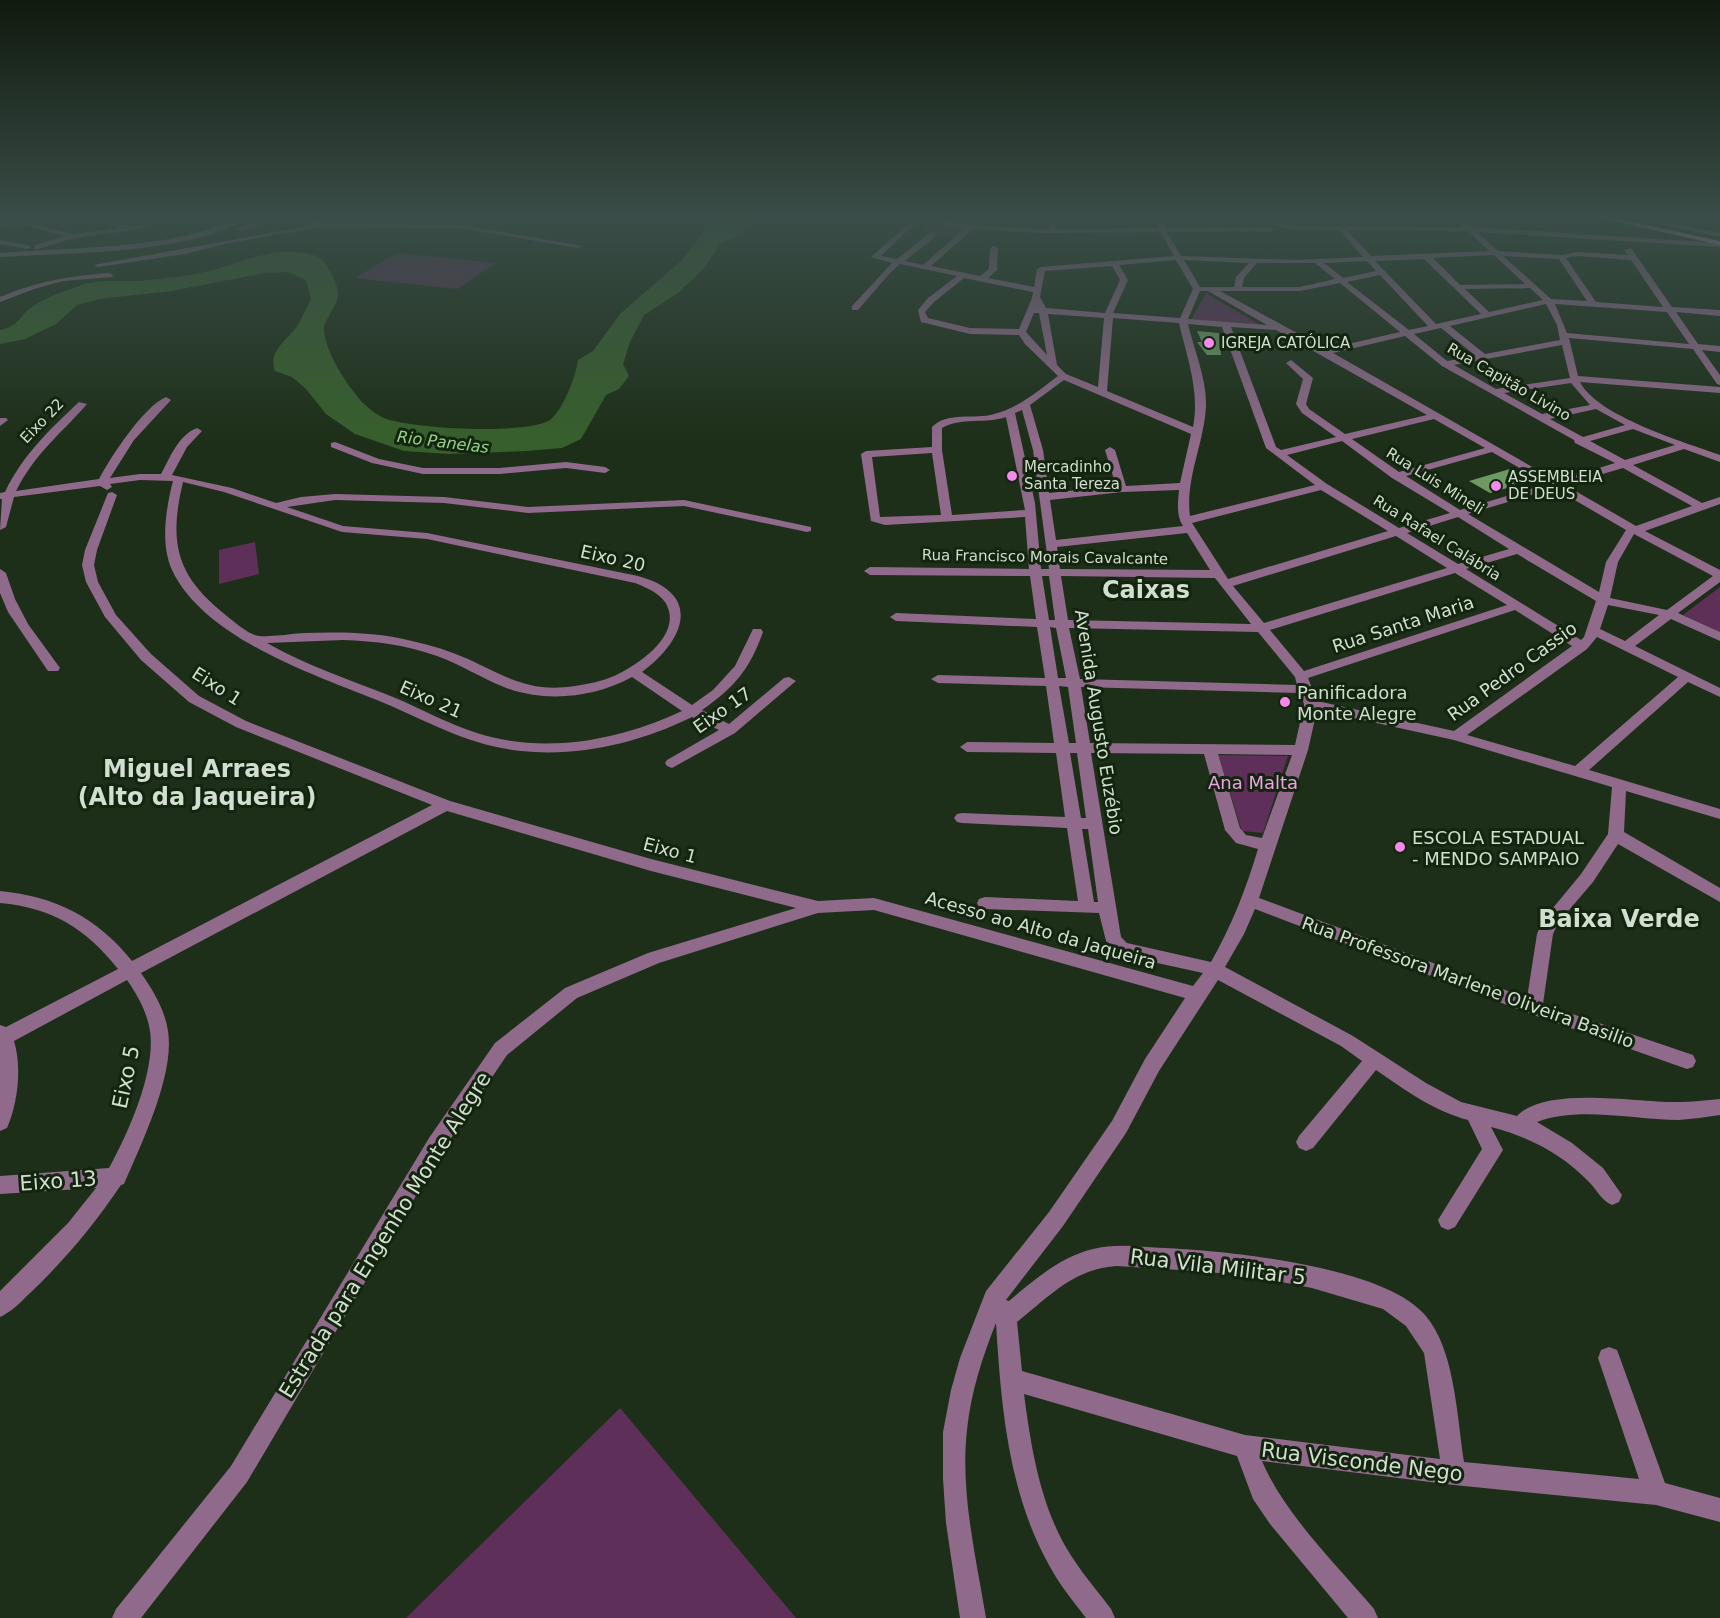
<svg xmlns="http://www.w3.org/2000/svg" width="1720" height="1618" font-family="'DejaVu Sans',sans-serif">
<rect width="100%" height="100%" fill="#1d2f18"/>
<g fill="#5e3059">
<path d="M933,221L969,227L956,238L921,231Z"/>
<path d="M397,253L496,263L457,289L355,278Z"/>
<path d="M1206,293L1260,325L1191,320Z"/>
<path d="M255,542L259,574L219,584V550Z"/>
<path d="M1720,587V632L1683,615Z"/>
<path d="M1218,755L1288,756L1263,833L1242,831Z"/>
<path d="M620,1408L796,1618H406Z"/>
</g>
<path fill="#375f2c" d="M721,215H757L736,236L720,244L705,267L678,293L644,315L630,342L623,364L629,376L619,389L606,395L581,439L562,448L527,451L449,454L404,451L355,434L326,414L306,389L292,377L275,371C268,353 285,341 295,329C302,320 306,308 311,299L306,280L288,272L265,273L171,291L100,299L77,305L56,324L25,339L0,344V330C21,326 18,315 35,305C48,296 66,291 81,285C102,278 126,283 148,280C171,278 197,275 220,268C249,259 281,245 313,255C323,258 326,264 331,273C340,292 341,295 330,314C328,318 325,323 324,326C323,350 347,385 362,402C368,408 377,415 384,418C411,429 527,435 550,420C563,410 576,376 578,360L593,351L620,314L682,260L709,224Z"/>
<g fill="#6e9964">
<path d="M1197,331L1219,333L1221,355H1207L1197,342H1202Z"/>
<path d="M1510,469L1531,481L1490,493L1469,481Z"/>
</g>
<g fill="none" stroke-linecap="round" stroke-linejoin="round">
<g fill="#906a8b" fill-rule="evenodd">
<path d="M26,215H37L23,221L74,234L119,228L79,215C97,215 113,225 129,226C145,227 160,215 175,215L139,229L71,239L38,249H35V245L65,236L15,223L0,228V224Z"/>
<path d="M244,215H254C193,255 73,252 0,257V253C64,248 129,249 192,234C210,230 227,222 244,215Z"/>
<path d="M272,215H282L242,231L235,229Z"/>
<path d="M292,215H300L324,223L464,225L582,246L578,248L464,229L321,227L225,244L185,254L98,267L94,265L313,225L299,222Z"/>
<path d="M917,215L970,224L981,215H988L978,225L1041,229H1049L1051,215H1059L1056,229L1158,228V215H1166V228L1271,227L1275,229L1271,231L1167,232L1181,256L1297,260L1363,257L1339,230H1292L1232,215H1245L1292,226L1463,227L1455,220L1401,215H1458L1472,227L1720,243V247L1477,232L1498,251L1561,255L1577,252L1628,255L1624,250L1631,248L1672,307L1720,310V316L1676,312L1698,344L1720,346V352L1702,350L1720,375V385L1717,384L1693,349L1569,338L1578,376L1720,387V393L1580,382C1597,416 1684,442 1720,455V462L1684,449L1633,465L1702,503L1720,497V504L1645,531L1720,570V582L1678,613L1720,632V641L1671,619L1635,646L1720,688V697L1688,682L1589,770L1720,809V819L1626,791L1624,832L1720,888V902L1618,844L1593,882L1558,923L1553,934L1543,1004L1693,1055L1696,1061L1693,1067L1687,1069L1528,1013L1255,909L1244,934L1225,967L1353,1036L1426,1083L1461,1102L1517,1116C1546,1085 1638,1103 1679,1102C1692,1102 1706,1100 1720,1099V1115C1706,1117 1692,1119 1679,1120C1635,1120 1578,1106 1537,1122L1572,1143L1603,1168L1622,1195L1619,1202L1612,1205C1601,1200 1597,1190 1589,1182C1561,1153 1529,1137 1491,1127L1503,1150L1455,1227L1448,1230L1441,1227L1438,1220L1482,1149L1468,1120C1434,1111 1405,1090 1376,1070L1313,1148L1306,1151L1299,1148L1296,1142L1299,1136L1362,1061L1341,1046L1218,980L1159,1071L1126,1133L1063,1226L1006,1300L1009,1301C1034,1280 1060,1257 1093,1249C1116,1243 1141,1247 1165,1248C1228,1251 1383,1266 1425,1315C1455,1349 1457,1417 1464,1462L1639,1479L1598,1358L1601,1350L1609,1347L1617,1350L1620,1358L1665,1483L1720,1498V1522L1656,1505L1454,1485L1262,1461C1284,1514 1337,1565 1374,1609L1378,1618H1348L1270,1524L1253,1499L1237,1456L1024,1394C1031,1447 1040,1503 1067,1549C1080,1571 1096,1589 1111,1609L1115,1618H1086C1073,1601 1059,1584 1049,1565C1008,1492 1001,1405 996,1323C982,1358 971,1392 967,1430C960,1492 976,1557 986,1618H960L946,1523L943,1479V1432L951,1390L960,1358L986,1291L1049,1212L1112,1121L1145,1059L1185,998L874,910L818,913L659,963L577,998L507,1055L443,1150L247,1482L141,1618H112L116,1609L231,1466L429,1138L495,1043L565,988L648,953L796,908L651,871L447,811L141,973C153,990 165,1010 168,1031C175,1075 141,1144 124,1184L121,1185C94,1225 64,1261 29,1294C20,1303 11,1312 0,1317V1291L68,1223L96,1188L0,1194V1176L109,1168C128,1134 156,1071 150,1031C147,1012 138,996 127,980L14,1041C22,1067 18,1103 7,1128L0,1131V1025L6,1027L118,969C85,928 53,908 0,903V891C55,896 98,918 132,961L432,805L236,727L189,702L141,660L105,617L86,582L82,565L85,550L108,493L112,492L117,495L97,550L94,565L98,582L116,615L151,654L199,696L246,721L450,801L651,859L818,901L874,898L1193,986L1203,973L1116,954L1106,941L1099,913L985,909L979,907L977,903L979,899L985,897L1078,901L1067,828L962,823L957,822L954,818L957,814L962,813L1065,817L1056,753L967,752L960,747L967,742L1054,743L1046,686L938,683L931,679L938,675L1045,678L1037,627L896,621L890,617L896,613L1036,619L1030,576L870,575L864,571L870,567L1029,569L1025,517L885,525L871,521L861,454L866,451L932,447V427C948,411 975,420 994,414C1018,408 1038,391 1058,376L1025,344L1019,335L970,334L921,322L918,310L928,298L957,276L900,264L890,273L858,310H852V306L892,263L871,257ZM919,220L965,228L923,265L905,261L935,237V233H929L897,259L881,256ZM973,229L1041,233L1160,232L1174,256L1041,267L1037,269L1034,287L988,278L997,270L998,248L994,246L990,248L989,269L980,276L931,266ZM1347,230L1468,231L1489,251L1371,256ZM1494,255L1525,284L1460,285L1433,258ZM1503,256L1559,259L1587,301L1551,299ZM1577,256L1631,260L1663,307L1596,302L1566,258ZM1424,259L1481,314L1436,324L1375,261ZM1176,260L1193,289L1180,318L1113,313L1128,280L1119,265ZM1184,260L1249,263L1236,277L1234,287H1200ZM1367,261L1376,271L1343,278L1324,263ZM1257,263H1315L1335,279L1300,287H1242L1244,278ZM1112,266L1120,280L1105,313L1046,308L1040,297L1045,271ZM1380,275L1428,326L1409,330L1347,282ZM964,278L1033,292L1032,298L1019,329L970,328L928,318L925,312L934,302ZM1340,283L1400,332L1326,349L1220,291H1300ZM1530,288L1543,300L1489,312L1465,289ZM1200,291H1208L1267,325L1188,319ZM1546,304L1557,325L1560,340L1485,354L1450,326ZM1555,304L1667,312L1689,344L1567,333ZM1034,313H1039L1047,355L1026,332ZM1048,314L1104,318L1098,387L1066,374L1057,365ZM1113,318L1179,323C1187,358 1200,391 1193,427L1107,391ZM1188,324L1222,327L1266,448L1315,485L1190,516C1185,479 1204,444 1206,406C1207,379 1194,350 1188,324ZM1231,327L1276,330L1427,415L1345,434L1309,409L1306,404L1313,378L1291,360L1286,363L1303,379L1296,404L1302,413L1336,437L1281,450L1276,447ZM1441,328L1476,356L1447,361L1414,334ZM1405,336L1442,366L1574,440L1575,443L1615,463L1557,481L1333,353ZM1562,345L1570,378L1496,389L1454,365ZM1064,380L1191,434L1180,483L1126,486L1115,450L1110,447L1105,450L1116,486L1049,493L1043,450L1030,405ZM1571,383L1590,405L1542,414L1504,393ZM1596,409L1625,425L1583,437L1550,419ZM1022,410L1033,450L1049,569H1041L1035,503L1015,413ZM1006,417L1025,510L952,515L942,450V428C960,417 986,424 1006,417ZM1434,419L1485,448L1399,472L1352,439ZM1633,429L1675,445L1625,460L1590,441ZM1342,441L1392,478L1450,513L1399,528L1327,484L1287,455ZM1492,452L1547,484L1460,510L1406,476ZM932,453L941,515L880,517L872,457ZM1623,468L1692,506L1636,526L1565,485ZM1554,488L1626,530L1606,562L1599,592L1468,514ZM1179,490C1178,502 1176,516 1183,526L1056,540L1050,500L1122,492ZM1321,490L1388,531L1228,579L1192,523ZM1458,517L1509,549L1458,564L1407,533ZM1187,533L1210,570L1060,569L1057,547ZM1634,534L1713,576L1667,610L1610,598L1618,562ZM1396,536L1447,568L1264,623L1233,586ZM1517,554L1596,601L1584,637L1581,640L1466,569ZM1455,573L1507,605L1304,671L1270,630ZM1042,576H1049L1055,620H1049ZM1061,576L1215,578L1251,624L1068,620ZM1608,605L1659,615L1625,641L1600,629ZM1515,610L1572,646L1454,731L1317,701L1308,678ZM1050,627L1056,628L1066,678H1058ZM1069,628L1258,632L1295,677L1297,685L1080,679ZM1597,637L1678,677L1575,766L1467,735L1587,649ZM1059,686L1068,687L1076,743H1069ZM1081,687L1300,693L1304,704L1295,745L1090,743ZM1317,710L1454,740L1612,787L1608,834L1581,874L1543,920L1537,934L1527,998L1259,898L1308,750ZM1070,753H1077L1086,818H1081ZM1091,753L1204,754L1225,830L1236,843L1258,849C1246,889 1232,925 1211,962L1127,943L1121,937ZM1218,754L1292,755L1262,838L1246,835L1240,828ZM1082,829H1088L1098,902H1094ZM1117,1266L1210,1272L1261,1278L1312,1288L1383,1309L1406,1326L1424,1353L1440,1459L1245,1435L1022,1371L1017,1322C1050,1296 1073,1269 1117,1266Z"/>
<path d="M1614,215H1629L1720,233V237Z"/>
<path d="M0,240L27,245L31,247L27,249L0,244Z"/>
<path d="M109,273L113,275L112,277L63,281L34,289L0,302V297C38,281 69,276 109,273Z"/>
<path d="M166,397L171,400L134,440L110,478L140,474H161C170,458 178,435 197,428L202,431L187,447L172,475L232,488L276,503L301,497L335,494L444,497L528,507L684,500L811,527V531L807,532L684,506L528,513L444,503L335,500L287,507L343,526L427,533L638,576C704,594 684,641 642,672L692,705L713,690L735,666L753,629H761L763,632C750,669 734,688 702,710L729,724L784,678L789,677L796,681L735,733L672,768L667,766L665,763L667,760L719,730L692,717C639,743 580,757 521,751C470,746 429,722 384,703C318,676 205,640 172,570C160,544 166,508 173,481L140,480L110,484L112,487L107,490L100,486L14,497L6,527L0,530L2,499H0V493L5,492C22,456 50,429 79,402L87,404C60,435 36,452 16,491L99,479C110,458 144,406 166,397ZM183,482L224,492L342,532L427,539L635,583C645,587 658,592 665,602C685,634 638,665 614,676C602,681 589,684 575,686C530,693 507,677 468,659C450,651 431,645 412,641C377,632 340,632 304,633C289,634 273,637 259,636C249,635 236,623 228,617C177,577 168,545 183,482ZM343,640C375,641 406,645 437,656C460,664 481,678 504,687C544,703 594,698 632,677L682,711C620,740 545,755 477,733C448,724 422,709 393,697C351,680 307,666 267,643Z"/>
<path d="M0,418H6L8,420L0,426Z"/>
<path d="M335,442L379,459L423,468H500L566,462L605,467L610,470L605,473L566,468L500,474H423L372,463L331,447V443Z"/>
<path d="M0,569L6,573L15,599L28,624L60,668L58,671H48L8,612L0,593Z"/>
</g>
<path fill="#f8a9ee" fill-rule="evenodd" d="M1587,215H1601L1720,241V245Z"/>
</g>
<linearGradient id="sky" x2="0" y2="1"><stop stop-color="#101a0d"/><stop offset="0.49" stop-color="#3a4d48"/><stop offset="1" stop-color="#3a4d48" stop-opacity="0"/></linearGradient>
<rect width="1720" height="442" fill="url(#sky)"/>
<g fill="#f788ec" stroke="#13250f" stroke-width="2">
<circle cx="1209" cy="343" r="6"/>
<circle cx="1012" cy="476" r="6"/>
<circle cx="1496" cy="486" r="6"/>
<circle cx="1285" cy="702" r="6"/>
<circle cx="1400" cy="847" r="6"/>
</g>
<g text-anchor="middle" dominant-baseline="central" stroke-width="6" stroke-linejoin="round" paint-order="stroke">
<g font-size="15" fill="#d2decf" stroke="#13250f" text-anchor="start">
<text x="1221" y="343">IGREJA CATÓLICA</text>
<text x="1024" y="467">Mercadinho<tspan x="1024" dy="17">Santa Tereza</tspan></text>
<text x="1508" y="477">ASSEMBLEIA<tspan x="1508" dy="17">DE DEUS</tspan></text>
</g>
<g font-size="15" fill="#d2decf" stroke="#13250f">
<text transform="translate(1509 382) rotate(30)">Rua Capitão Livino</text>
<text transform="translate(42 421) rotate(-46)">Eixo 22</text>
<text transform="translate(1435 481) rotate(32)">Rua Luis Mineli</text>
<text transform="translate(1437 538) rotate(32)">Rua Rafael Calábria</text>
<text transform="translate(1045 557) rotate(1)">Rua Francisco Morais Cavalcante</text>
</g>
<g font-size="16" font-style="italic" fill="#97d388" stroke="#13250f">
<text transform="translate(443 442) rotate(7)">Rio Panelas</text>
</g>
<g font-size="18" fill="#d2decf" stroke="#13250f">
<text transform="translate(613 558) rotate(13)">Eixo 20</text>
<text transform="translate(1403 624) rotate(-18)">Rua Santa Maria</text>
<text transform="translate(1512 671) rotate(-36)">Rua Pedro Cassio</text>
<text transform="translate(217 686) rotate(33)">Eixo 1</text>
<text transform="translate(431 699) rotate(24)">Eixo 21</text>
<text transform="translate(722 710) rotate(-35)">Eixo 17</text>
<text transform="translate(1099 722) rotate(81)">Avenida Augusto Euzébio</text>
<text transform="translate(670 850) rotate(15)">Eixo 1</text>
<text transform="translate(1041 930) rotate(16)">Acesso ao Alto da Jaqueira</text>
<text transform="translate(1468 982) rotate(20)">Rua Professora Marlene Oliveira Basilio</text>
</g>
<g font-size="18" fill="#d2decf" stroke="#13250f" text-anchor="start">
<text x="1297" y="692">Panificadora<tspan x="1297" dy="21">Monte Alegre</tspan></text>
<text x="1412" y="837">ESCOLA ESTADUAL<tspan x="1412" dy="21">- MENDO SAMPAIO</tspan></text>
</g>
<g font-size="18" fill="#eca2e3" stroke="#13250f">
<text x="1253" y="782">Ana Malta</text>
</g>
<g font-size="21" fill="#d2decf" stroke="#13250f">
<text transform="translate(126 1077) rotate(-78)">Eixo 5</text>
<text transform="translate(58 1181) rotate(-4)">Eixo 13</text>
<text transform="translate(385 1235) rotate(-58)">Estrada para Engenho Monte Alegre</text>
<text transform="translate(1218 1267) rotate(7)">Rua Vila Militar 5</text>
<text transform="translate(1362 1462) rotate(7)">Rua Visconde Nego</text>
</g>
<g font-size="24" font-weight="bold" fill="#d2decf" stroke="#13250f">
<text x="1146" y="590">Caixas</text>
<text x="197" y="769">Miguel Arraes<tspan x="197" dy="28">(Alto da Jaqueira)</tspan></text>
<text x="1619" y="919">Baixa Verde</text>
</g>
</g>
</svg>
